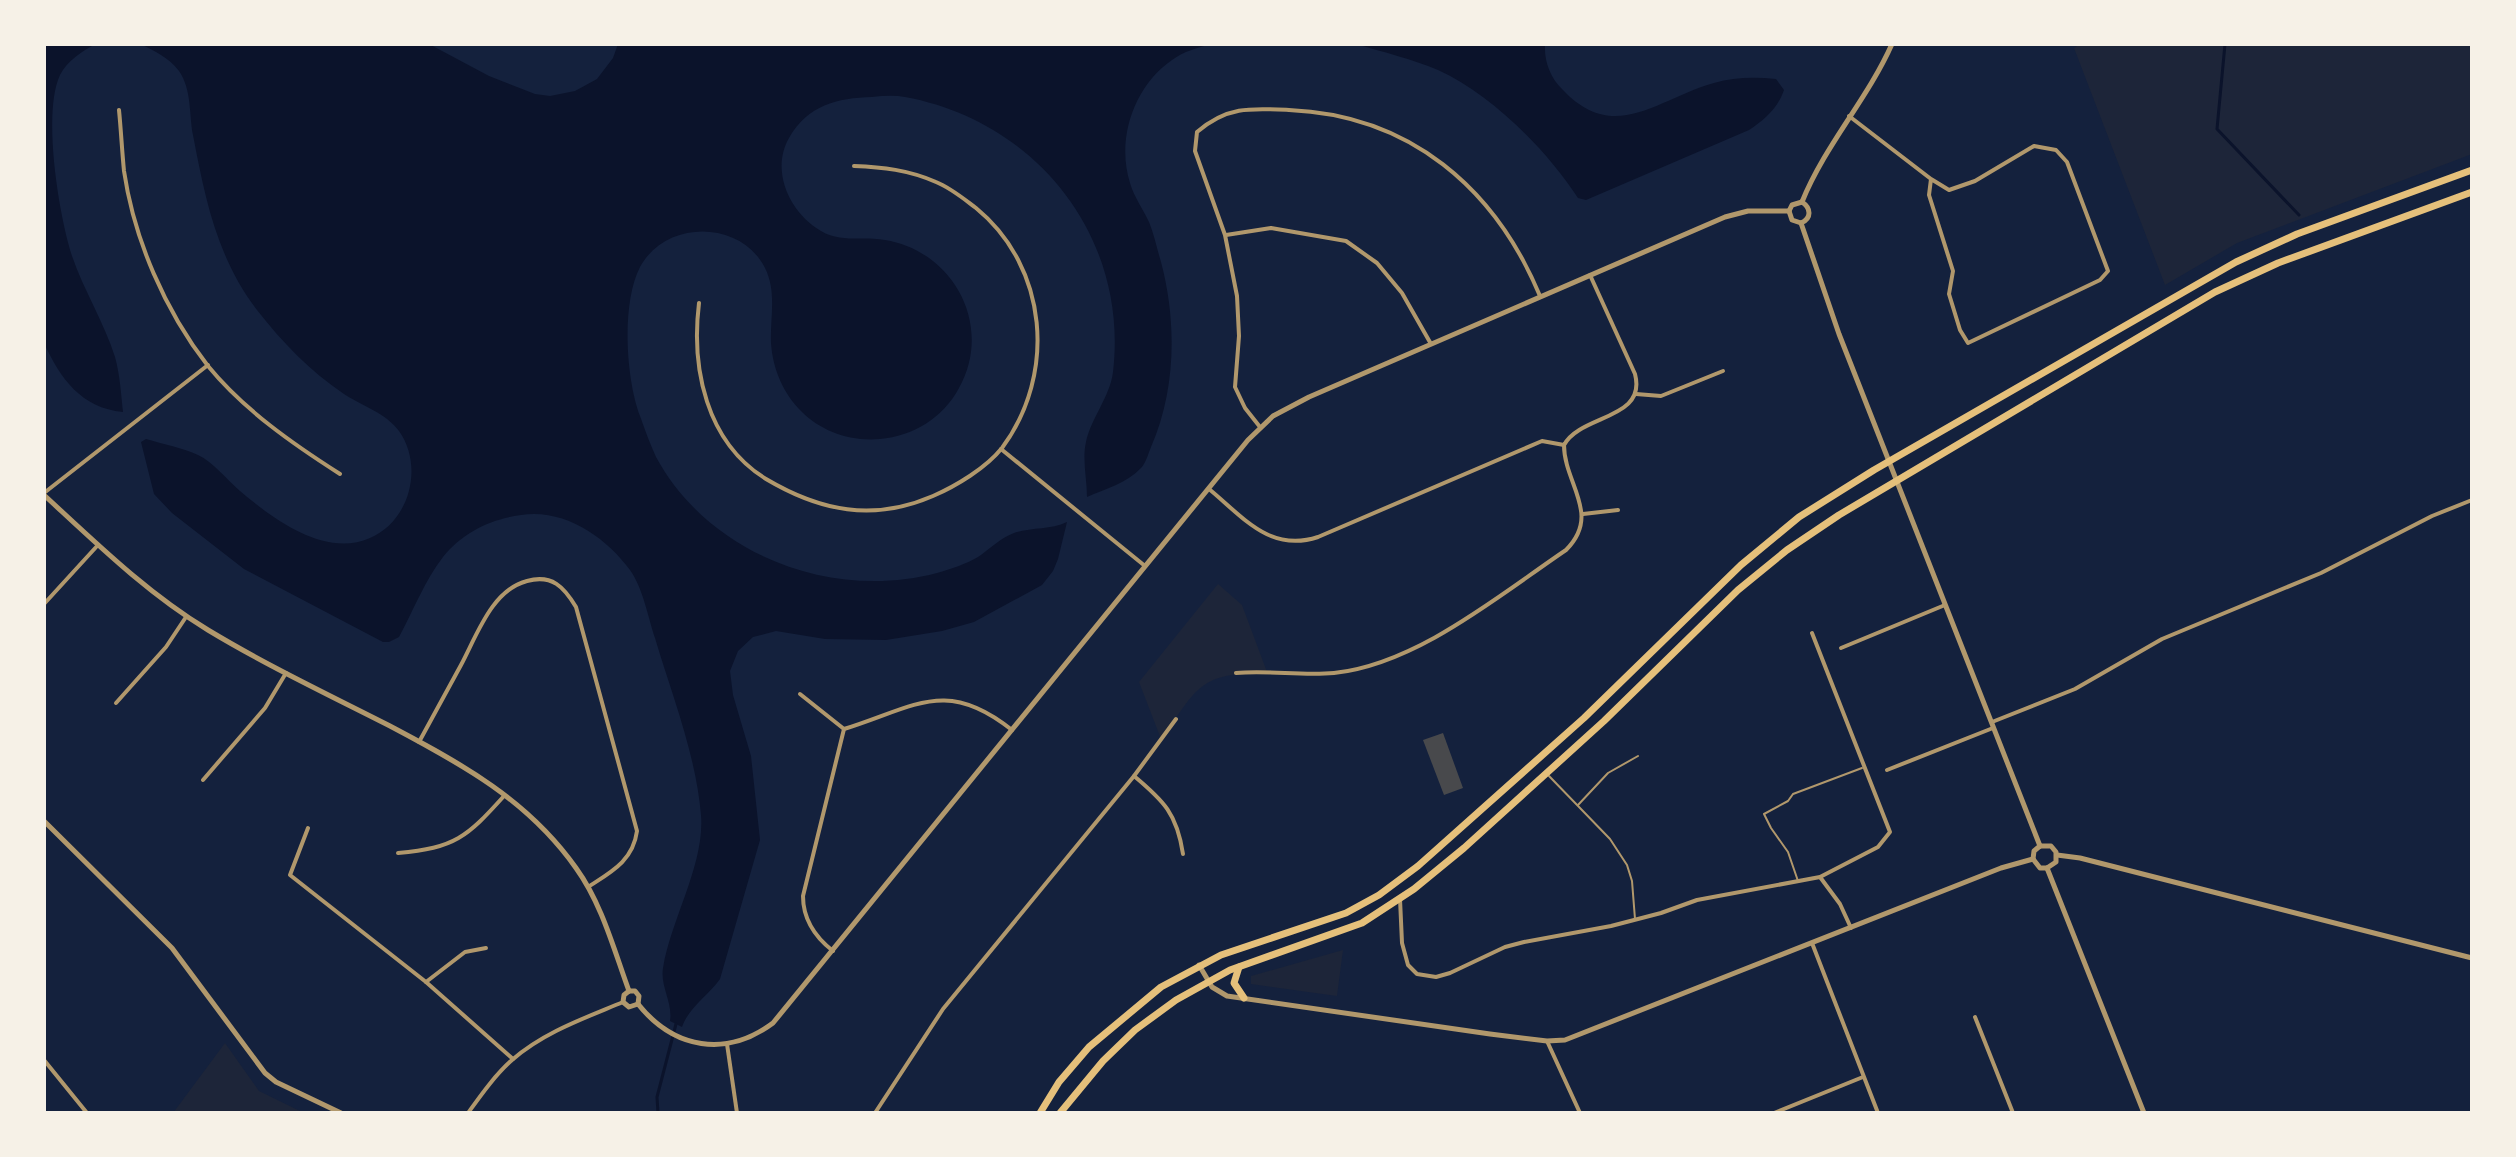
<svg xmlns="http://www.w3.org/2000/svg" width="2516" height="1157" font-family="Overpass,sans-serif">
<rect width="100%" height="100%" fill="#14213d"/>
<g fill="#1d2539">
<path d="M2080,44H2472V154L2237,243L2165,285L2074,48Z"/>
<path d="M1218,584L1242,605L1267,672C1197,674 1199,687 1161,739L1139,682Z"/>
<path d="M1343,950L1337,996L1251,984V976Z"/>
<path d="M225,1043L259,1091L304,1113H173Z"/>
</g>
<g fill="#0b132b">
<path d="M44,44H96C82,51 67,61 60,75C42,113 59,216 72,256C84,291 104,322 115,357C120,375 121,394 123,412C81,408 60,378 44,343Z"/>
<path d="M140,44H429L489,76L535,94L550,96L575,91L597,79L613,58L618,44H1211C1197,48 1184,51 1172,60C1134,86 1116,139 1130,183C1134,197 1143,209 1149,222C1154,234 1157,249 1161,262C1177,322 1176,390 1151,447C1148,454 1146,463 1141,468C1127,483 1105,489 1087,497C1087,479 1082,459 1086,442C1091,418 1110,397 1113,372C1129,237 1036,121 905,97C894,95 883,96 872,97C837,98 808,105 789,138C770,171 790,213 821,231C841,243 863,236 885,240C953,251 994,325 959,388C943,418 913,436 880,439C821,444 775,401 771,343C770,317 777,292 765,268C741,220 666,219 640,267C621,304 626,379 640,416C645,430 650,444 656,457C709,555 832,601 937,573C951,569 966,564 978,557C990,549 1000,538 1014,533C1032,527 1050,530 1067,522L1058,559L1053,571L1042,585L974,622L942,631L886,640L825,639L776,631L753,637L738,651L730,671L733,695L751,756L760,840L720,979C708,996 689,1007 682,1027L670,1021C673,1002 660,987 663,968C671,919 705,864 701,815C696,755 672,695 655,638C648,617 643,588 630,570C606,537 564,508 521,515C491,519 463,532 443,557C425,580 413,611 399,637L389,642H383L244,569L172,513L154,494L141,442L146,439C163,444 183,448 198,455C213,462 227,480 240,491C273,519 325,558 370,538C410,521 424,466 399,431C386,413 362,406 344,394C310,371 282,342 257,310C217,258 205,198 193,135C189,114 192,90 179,71C168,57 155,51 140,44Z"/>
<path d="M1356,44H1545C1544,61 1550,77 1562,89C1614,145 1657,99 1714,83C1734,77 1755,77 1776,79L1784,90C1778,108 1764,120 1749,130L1586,200L1578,198C1547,150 1491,94 1438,70C1412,59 1383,52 1356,44Z"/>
</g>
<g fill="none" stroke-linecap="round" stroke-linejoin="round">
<g stroke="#0b132b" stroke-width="3">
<path d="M2225,44L2217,129L2299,215"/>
<path d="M658,1113L657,1097L676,1024"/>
</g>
</g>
<path fill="#48494c" d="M1443,733L1463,788L1444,795L1423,740Z"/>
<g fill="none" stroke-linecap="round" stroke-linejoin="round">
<g stroke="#b1986c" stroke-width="2">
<path d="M1549,776L1610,839L1627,865L1632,881L1635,919"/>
<path d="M1578,805L1608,773L1638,756"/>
<path d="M1798,881L1788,852L1771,828L1764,814L1788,801L1793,794L1862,768"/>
</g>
<g stroke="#b1986c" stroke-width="4">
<path d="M119,110C121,130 122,151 124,171C134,239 165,311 208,366C244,410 293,444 340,474"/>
<path d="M1849,116L1931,179L1949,190L1975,181L2034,146L2056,150L2067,162L2108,271L2100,280L1968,343L1960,330L1949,294L1953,271L1929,195L1931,179"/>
<path d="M1226,235L1271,228L1346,241L1377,263L1402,293L1431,344"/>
<path d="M699,303C691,368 706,442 766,479C820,511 873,522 933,496C956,486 986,468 1002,448C1057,374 1048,267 976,208C964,199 951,188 936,182C909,170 882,167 854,166"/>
<path d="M1636,394L1661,396L1723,371"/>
<path d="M1260,427L1245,408L1235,387L1239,336L1237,296L1225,235L1195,151L1197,132C1227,106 1251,108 1289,110C1410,115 1495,188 1540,296"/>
<path d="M1001,449L1145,566"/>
<path d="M1209,489C1243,517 1270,553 1318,537L1542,441L1564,445C1581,414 1647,420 1635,374L1590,275"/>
<path d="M44,493L208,365"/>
<path d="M1583,514L1618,510"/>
<path d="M44,604L98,545"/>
<path d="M1841,648L1945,605"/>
<path d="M1236,673C1269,670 1301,676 1334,673C1417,664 1498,596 1566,550C1602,514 1564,484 1564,445"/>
<path d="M800,694L844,729"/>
<path d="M116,703L166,647L186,617"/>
<path d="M1992,722L2075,689L2162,639L2321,573L2432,516L2472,500"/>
<path d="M419,742C433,716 447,691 461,665C477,635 492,590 527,581C552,574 564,587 576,607L637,831C633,861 611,872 588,887"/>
<path d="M1887,770L1993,728"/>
<path d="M1134,776C1164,801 1177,814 1183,854"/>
<path d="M203,780L265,708L286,673"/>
<path d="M308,828L290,875L426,982L513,1059"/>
<path d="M398,853C455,848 467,837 504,796"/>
<path d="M1820,877L1840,904L1851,928"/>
<path d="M1400,899L1402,943L1408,965L1417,974L1436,977L1450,973L1505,947L1524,942L1611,926L1661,913L1697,900L1820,877L1878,847L1890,832L1812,633"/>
<path d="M1812,943L1878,1113"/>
<path d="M833,951C815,937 803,920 803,896L844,729C915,707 946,677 1012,730"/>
<path d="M426,982L465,952L486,948"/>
<path d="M1975,1017L2013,1113"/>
<path d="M1547,1041L1580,1113"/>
<path d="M727,1044L737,1113"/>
<path d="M44,1060L87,1113"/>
<path d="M468,1113C481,1095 495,1075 512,1060C544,1032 585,1018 623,1002"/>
<path d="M875,1113L943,1009L1134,776L1176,719"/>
<path d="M1774,1113L1863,1077"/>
</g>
<g stroke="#b1986c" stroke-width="5">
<path d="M1802,202C1825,145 1867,100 1892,44"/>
<path d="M1789,211L1792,220L1801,223"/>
<path d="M1789,211L1792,205L1802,202"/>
<path d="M1801,223L1839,334L2040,846"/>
<path d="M1801,223C1812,218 1811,208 1802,202"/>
<path d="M44,495C96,543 147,593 208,630C266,665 329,695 390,726C462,764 528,800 576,868C602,904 614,950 629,991"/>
<path d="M44,821L172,948L265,1073L276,1082L341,1113"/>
<path d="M2040,846H2051L2056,852V862L2047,868"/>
<path d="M2057,855L2080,858L2472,958"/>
<path d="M2033,859L2040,868H2047"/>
<path d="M2033,859L2034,851L2040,846"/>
<path d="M2047,868L2144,1113"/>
<path d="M1199,965L1212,987L1227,996L1490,1034L1547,1041L1565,1040L2001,868L2033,859"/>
<path d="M629,991L624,995L623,1002L629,1007L638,1004"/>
<path d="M629,991H635L639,996L638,1004"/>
<path d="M638,1004C674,1049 726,1058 773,1023L1248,440L1273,416L1309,397L1725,217L1748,211H1789"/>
</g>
<g stroke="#e5c07b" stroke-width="7">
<path d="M1239,967L1234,983L1244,998"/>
<path d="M1040,1113L1059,1082L1089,1047L1161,987L1221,955L1346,913L1379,895L1418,866L1584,718L1741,565L1799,517L1874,470L2236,262L2297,234L2472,170"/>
<path d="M1060,1113L1103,1061L1135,1030L1176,1000L1230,970L1362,923L1414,889L1464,848L1604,721L1738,590L1787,550L1839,515L2215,292L2278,263L2472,192"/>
</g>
</g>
<rect width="2516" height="1157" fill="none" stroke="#f6f1e7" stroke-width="92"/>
</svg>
